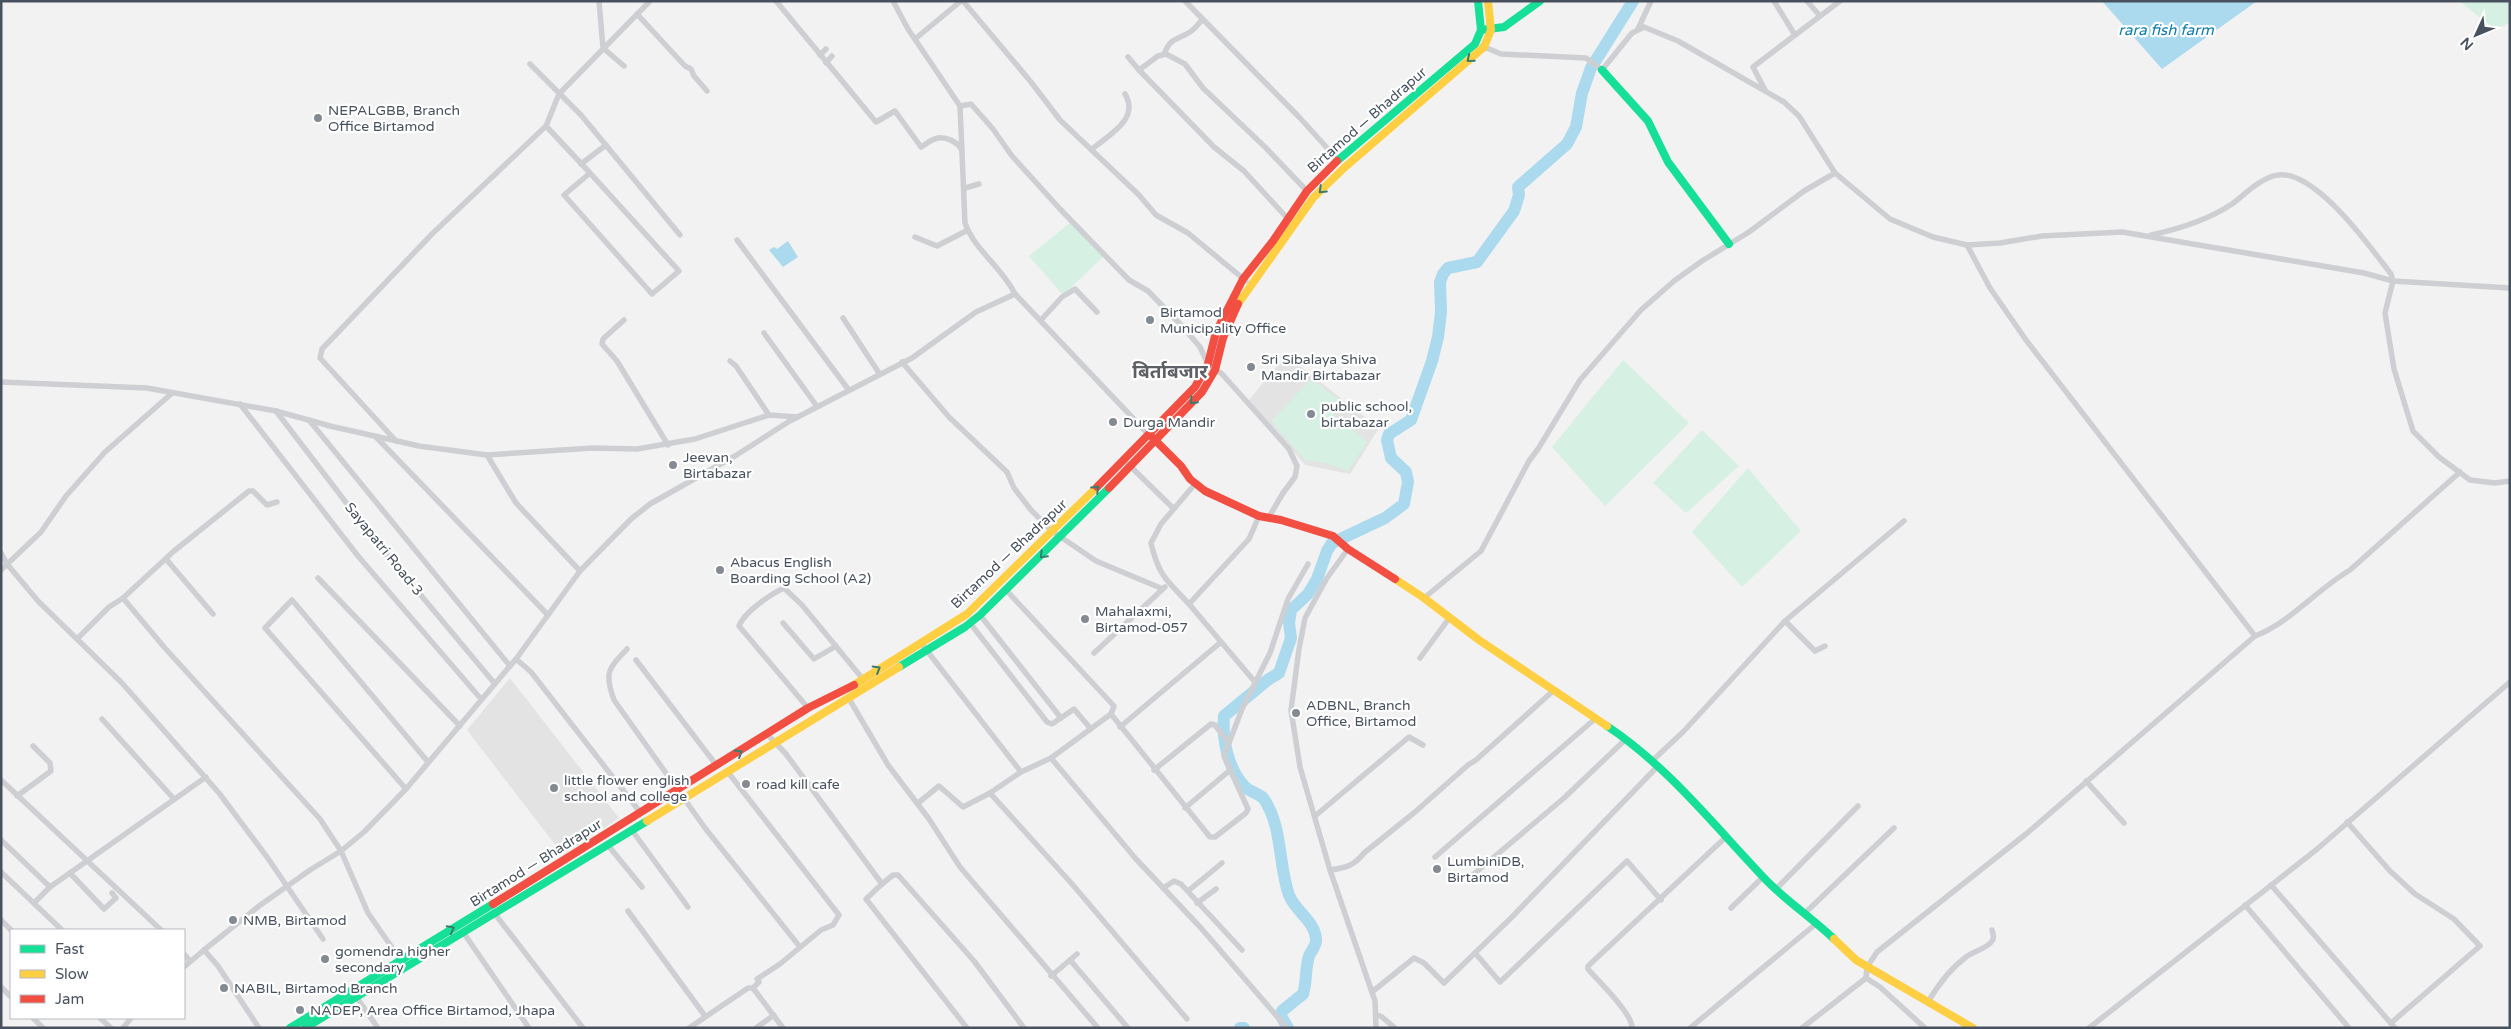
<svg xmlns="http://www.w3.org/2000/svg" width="2511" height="1029" font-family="'Varela Round','Noto Sans Devanagari',sans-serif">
<rect width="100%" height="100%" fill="#f2f2f2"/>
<g fill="#e4e3e4">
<path d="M1286,355L1379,428L1350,474L1305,465L1249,400Z"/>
<path d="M510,678L619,818L563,855L467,730Z"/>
</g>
<g fill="#d6f0e3">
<path d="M2459,1H2510V22L2496,30Z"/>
<path d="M1071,222L1104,256L1063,295L1029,256Z"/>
<path d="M1623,360L1689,423L1605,506L1552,447Z"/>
<path d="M1311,379L1341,401L1331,412L1367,442L1348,471L1326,463L1305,460L1271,421Z"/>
<path d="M1702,430L1739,466L1686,513L1653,483Z"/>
<path d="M1748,468L1801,531L1742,587L1692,532Z"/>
</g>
<g fill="#abdaee">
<path d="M2102,1H2257L2162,69Z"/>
<path d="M788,241L798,257L783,267L769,250L774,247L777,249Z"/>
</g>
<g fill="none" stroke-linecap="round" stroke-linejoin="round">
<g stroke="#abdaee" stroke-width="12">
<path d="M1240,1028H1244"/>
<path d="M1288,1028L1281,1016L1282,1011L1303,994C1307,982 1305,968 1309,956C1311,951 1317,945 1316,939C1315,921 1295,911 1289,895C1278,864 1283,828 1264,799C1259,793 1250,792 1245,787C1228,769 1222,740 1224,716L1269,679L1279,673L1291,638L1289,623L1291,610L1308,594L1317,579L1327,551L1332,543L1385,518L1404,504L1408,482L1406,472L1391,458L1387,440L1389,434L1411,420L1432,361L1438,337L1441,312L1440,282L1443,274L1448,268L1477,262L1514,211L1519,195L1518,187L1567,144L1576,127L1582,93L1591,68L1633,1"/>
</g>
<g stroke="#cdcfd2" stroke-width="5.5">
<path d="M599,1L603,48L624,66"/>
<path d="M776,1L876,122L895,111L921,147C925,145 930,140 935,139C944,135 959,142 962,151"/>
<path d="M893,1L908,29L960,106L965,223C975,251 1002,267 1015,294"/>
<path d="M963,1L1031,82L1060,120L1139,195L1156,215L1188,233L1246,281"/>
<path d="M1185,1L1300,118L1338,160"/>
<path d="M1774,1L1795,35"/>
<path d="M1807,1L1820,16"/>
<path d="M637,14L685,66L691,69L694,76L707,91"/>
<path d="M1638,29L1651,1"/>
<path d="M915,39L961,1"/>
<path d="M1164,54C1172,36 1176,41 1190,32C1195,29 1198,24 1202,20"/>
<path d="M820,55L826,49"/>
<path d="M1128,57L1139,70L1214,147L1244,171L1289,220"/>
<path d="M826,63L832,56"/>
<path d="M530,64L581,115L680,235"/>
<path d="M1139,70L1158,56L1166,54L1185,64L1203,88L1267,149L1307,191"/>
<path d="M1765,90L1753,67L1840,1"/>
<path d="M960,106L971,104L993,129L1012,156L1060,209L1129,280L1148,291L1183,327L1200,347L1208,364L1222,374L1289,449L1297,466L1295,477L1283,493L1269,517"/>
<path d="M546,126L590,173L564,195L652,294L679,271L590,173"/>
<path d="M1092,149C1109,135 1140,119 1125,94"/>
<path d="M581,164L606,145"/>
<path d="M1835,173L1890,219L1933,237L1967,245L2000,243L2042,236L2122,232L2364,273L2393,281L2385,313L2394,369L2413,431L2439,457L2470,480L2495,483L2510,481"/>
<path d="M965,188L979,184"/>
<path d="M2151,235C2179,229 2208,220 2232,204C2245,194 2258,181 2273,176C2311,163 2370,247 2391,274L2393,281L2510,288"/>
<path d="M915,237L937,246L968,230"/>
<path d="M737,240L848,389"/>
<path d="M1967,245L1990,288L2026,340L2255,636"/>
<path d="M843,318L879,373"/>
<path d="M624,320L603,339L602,344L617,361L668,445"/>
<path d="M1041,320L1062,297L1075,289L1097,312"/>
<path d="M764,333L816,405"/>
<path d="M730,361L736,366L769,415"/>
<path d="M902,362L949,417L1007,472L1014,488L1031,510L1052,531L1096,561L1163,589"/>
<path d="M1,382L147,388L276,411L330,426L419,446L487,455L593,448L637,449L695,439L769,415L797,417"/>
<path d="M240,404L358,556L481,699"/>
<path d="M276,411L374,539L495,684"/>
<path d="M309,420L510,666"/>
<path d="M376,437L548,615"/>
<path d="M396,441L320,358L322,349L433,233L546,126L559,94L650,1"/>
<path d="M487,455L516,503L580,571"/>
<path d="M1128,464L1173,508"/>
<path d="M1195,484L1161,524L1151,543C1159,577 1167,580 1189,604L1249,539L1259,516"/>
<path d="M1348,549L1327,578L1305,618L1299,649L1291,710L1300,767L1330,870L1375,1001L1376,1028"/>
<path d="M1,553L7,564L38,601L122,683L219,793L267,857L323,939"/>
<path d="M166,559L213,614"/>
<path d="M1,570L41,532L66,496L105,452L171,394"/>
<path d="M318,578L460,726"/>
<path d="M1006,590L1114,706L1111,714L1051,758"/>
<path d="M123,598L174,551L249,491H253L267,505L277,502"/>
<path d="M1424,598L1481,551L1529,461L1538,449L1580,380L1641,310L1674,281L1702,261L1749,232L1804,191L1835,173L1799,116L1784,102L1678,41L1644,27L1632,33L1602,70L1586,58L1501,54L1482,46"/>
<path d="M1189,604L1255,682"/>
<path d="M980,615L1061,718"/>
<path d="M1785,621L1815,651L1825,646"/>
<path d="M783,623L814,659L836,646"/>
<path d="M970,623L1047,722L1052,724L1074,709L1091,729"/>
<path d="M77,639L109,607L123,598L164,647L320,819L341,851L368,913L400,959"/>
<path d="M921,643L1021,772L1051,758L1136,859L1201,928L1287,1028"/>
<path d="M627,649C608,669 604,673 614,700L705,828L800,947"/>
<path d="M1094,653L1165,587"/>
<path d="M1420,658L1450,617"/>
<path d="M516,659L580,571L631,519L650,504L735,456L788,422L912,358L976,312L1015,294L1149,435"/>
<path d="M636,660L717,766"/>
<path d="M848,697L888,765L929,819L960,867L1098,1028"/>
<path d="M808,708L739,626C744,612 771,594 784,588L802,605L862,678"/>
<path d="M1111,714L1210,837H1215L1246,813L1248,809L1224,756L1242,709L1270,653L1288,599L1308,564"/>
<path d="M102,719L174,799"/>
<path d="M1120,727L1221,642"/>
<path d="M768,735L786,754L882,884L893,875H898L974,961L1024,1028"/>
<path d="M1652,761L1683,732L1785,621L1904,521"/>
<path d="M1154,770L1211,724L1215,725L1228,742"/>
<path d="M727,771L839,915L833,925L821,930L780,964L757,979L759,982L753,988"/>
<path d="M1021,772L990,793L1072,884L1187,1019"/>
<path d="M1,780L161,930"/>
<path d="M2086,781L2124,823"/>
<path d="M406,789L265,628L292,600L428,762"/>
<path d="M17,796L51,771L50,763L33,746"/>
<path d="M918,803L939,786L963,807L990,793"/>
<path d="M1185,808L1229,771"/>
<path d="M1315,816L1409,737L1423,745"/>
<path d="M2347,822L2390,871L2415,894L2454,919L2480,946L2391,1023"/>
<path d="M631,829L688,907"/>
<path d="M1,840L50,887L34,903"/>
<path d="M607,844L642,887"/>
<path d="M1435,857L1596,718"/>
<path d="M1330,870C1345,868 1354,866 1364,853L1415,812L1468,765L1476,760L1553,691"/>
<path d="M1,872L62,930"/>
<path d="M70,873L104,909L116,898L112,893"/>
<path d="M1468,879L1564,798L1626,739"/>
<path d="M882,884L866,899L967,1028"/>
<path d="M2271,885L2395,1028"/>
<path d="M50,887L206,777"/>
<path d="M1163,888L1174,881L1181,884L1242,950"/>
<path d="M1776,889L1858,806"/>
<path d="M1188,891L1222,863"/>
<path d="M1197,903L1216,889"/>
<path d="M2245,905L2349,1028"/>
<path d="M1731,908L1763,877"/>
<path d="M628,911L705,1016"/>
<path d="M1805,913L1894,828"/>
<path d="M495,914L583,1028"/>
<path d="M1,920L11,930"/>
<path d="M463,932L529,1028"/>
<path d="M1475,953L1500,982L1627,861L1661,900"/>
<path d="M184,954L190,961"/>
<path d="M1070,960L1077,954"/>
<path d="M184,967L204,950"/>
<path d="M1051,976L1070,960L1128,1028"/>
<path d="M1,987L11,997"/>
<path d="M1372,992L1414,958L1424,963L1444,983L1511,918L1658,766"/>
<path d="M355,995L378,1028"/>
<path d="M1928,1002C1938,985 1950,969 1966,957C1972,952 1988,948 1992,941C1995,938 1993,934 1992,930"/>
<path d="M1377,1015L1382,1017L1395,1028"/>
<path d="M33,1018L43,1028"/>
<path d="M100,1018L111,1028"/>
<path d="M123,1028L131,1018"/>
<path d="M259,1028L218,966L204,950L259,906L310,870L341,851L364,832L406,789L516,659L531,672L640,812"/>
<path d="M689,1028L748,988H753L783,1028"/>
<path d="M756,1028L774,1015"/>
<path d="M1632,1028C1633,1014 1598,981 1588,969V966L1727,836"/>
<path d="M1690,1028L1817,923"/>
<path d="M1802,1028L1866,978"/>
<path d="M1925,1028L1880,987L1866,978L1867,967L1877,952L2026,834L2255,636C2291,622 2316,590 2350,570L2460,472"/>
<path d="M2089,1028L2316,850L2510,682"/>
</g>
<g stroke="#16e098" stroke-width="8">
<path d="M1481,30L1504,27L1540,1"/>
<path d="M1602,70L1648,121L1668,162L1729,244"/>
<path d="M1337,161L1475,44L1481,30L1478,1"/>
<path d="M899,667L965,627L980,615L1109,488"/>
<path d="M1607,726C1670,768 1716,828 1768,882C1788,902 1813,919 1834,939"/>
<path d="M290,1028L493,904"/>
<path d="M305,1028L647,821"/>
</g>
<g stroke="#ffcf43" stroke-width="8">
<path d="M1238,304L1313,198L1344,168L1484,47L1491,30L1488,1"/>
<path d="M1395,579L1424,598L1479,640L1607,726"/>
<path d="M854,685L967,614L1097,487"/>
<path d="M647,821L899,667"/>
<path d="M1834,939L1856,960L1973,1028"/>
</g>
<g stroke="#f24e42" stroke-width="8">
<path d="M1153,438L1181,466L1190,479L1205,491L1259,516L1281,520L1333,536L1348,549L1395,579"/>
<path d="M1097,487L1195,387L1208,364L1216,332L1243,279L1273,241L1307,191L1337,161"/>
<path d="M1109,488L1202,392L1215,370L1223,338L1238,304"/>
<path d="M493,904L808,708L854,685"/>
</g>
</g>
<defs><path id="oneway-chevron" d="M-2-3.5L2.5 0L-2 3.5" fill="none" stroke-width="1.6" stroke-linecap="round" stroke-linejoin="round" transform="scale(1.25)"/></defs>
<g stroke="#397d6f">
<use href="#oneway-chevron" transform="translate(1470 59) rotate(140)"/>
<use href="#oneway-chevron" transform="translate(1322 190) rotate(136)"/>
<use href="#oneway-chevron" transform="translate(1193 401) rotate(133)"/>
<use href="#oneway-chevron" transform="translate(1096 489) rotate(-44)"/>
<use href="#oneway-chevron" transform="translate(1043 555) rotate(135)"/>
<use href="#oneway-chevron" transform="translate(877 669) rotate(-31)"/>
<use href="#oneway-chevron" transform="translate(739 753) rotate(-31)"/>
<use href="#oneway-chevron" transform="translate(451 929) rotate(-28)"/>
</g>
<g fill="#848a92" stroke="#fff" stroke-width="2">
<circle cx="318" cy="118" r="5"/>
<circle cx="1150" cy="320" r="5"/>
<circle cx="1251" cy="367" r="5"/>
<circle cx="1311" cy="414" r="5"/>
<circle cx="1113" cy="422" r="5"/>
<circle cx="673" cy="465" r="5"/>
<circle cx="720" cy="570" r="5"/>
<circle cx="1085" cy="619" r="5"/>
<circle cx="1296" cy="713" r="5"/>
<circle cx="746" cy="784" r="5"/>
<circle cx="554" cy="788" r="5"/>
<circle cx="1437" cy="869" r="5"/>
<circle cx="233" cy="920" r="5"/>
<circle cx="325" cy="959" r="5"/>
<circle cx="224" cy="988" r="5"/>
<circle cx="300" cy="1010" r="5"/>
</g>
<g text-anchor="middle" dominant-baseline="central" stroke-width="4.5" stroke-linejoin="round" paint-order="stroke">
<g font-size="14" fill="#48525e" stroke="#fff" text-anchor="start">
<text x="328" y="110">NEPALGBB, Branch<tspan x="328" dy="16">Office Birtamod</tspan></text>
<text x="1160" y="312">Birtamod<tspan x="1160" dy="16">Municipality Office</tspan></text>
<text x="1261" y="359">Sri Sibalaya Shiva<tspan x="1261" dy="16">Mandir Birtabazar</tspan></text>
<text x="1321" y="406">public school,<tspan x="1321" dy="16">birtabazar</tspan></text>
<text x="1123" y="422">Durga Mandir</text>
<text x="683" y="457">Jeevan,<tspan x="683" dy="16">Birtabazar</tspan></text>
<text x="730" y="562">Abacus English<tspan x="730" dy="16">Boarding School (A2)</tspan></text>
<text x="1095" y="611">Mahalaxmi,<tspan x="1095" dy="16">Birtamod-057</tspan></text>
<text x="1306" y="705">ADBNL, Branch<tspan x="1306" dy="16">Office, Birtamod</tspan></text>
<text x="564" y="780">little flower english<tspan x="564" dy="16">school and college</tspan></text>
<text x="756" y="784">road kill cafe</text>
<text x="1447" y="861">LumbiniDB,<tspan x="1447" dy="16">Birtamod</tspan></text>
<text x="243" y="920">NMB, Birtamod</text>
<text x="335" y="951">gomendra higher<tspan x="335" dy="16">secondary</tspan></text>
<text x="234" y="988">NABIL, Birtamod Branch</text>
<text x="310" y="1010">NADEP, Area Office Birtamod, Jhapa</text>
</g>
<g font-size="14" fill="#48525e" stroke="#fff">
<text transform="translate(1367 120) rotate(-41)">Birtamod — Bhadrapur</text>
<text transform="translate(384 549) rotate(51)">Sayapatri Road-3</text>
<text transform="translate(1009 554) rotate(-43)">Birtamod — Bhadrapur</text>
<text transform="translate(536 863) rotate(-32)">Birtamod — Bhadrapur</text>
</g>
<g font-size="15" font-style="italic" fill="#0d7dac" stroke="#fff">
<text x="2166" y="30">rara fish farm</text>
</g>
<g font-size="19" font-weight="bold" fill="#5d6065" stroke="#fff">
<text x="1170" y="372">बिर्ताबजार</text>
</g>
</g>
<rect width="2511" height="1029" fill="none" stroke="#48525e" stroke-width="5"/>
<rect x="10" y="929" width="175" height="90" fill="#ffffff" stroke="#b6babf"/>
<rect x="20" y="945" width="25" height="8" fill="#16e098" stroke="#b6babf"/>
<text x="55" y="954" font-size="15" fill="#48525e">Fast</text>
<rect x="20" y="970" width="25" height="8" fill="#ffcf43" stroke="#b6babf"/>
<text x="55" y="979" font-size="15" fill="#48525e">Slow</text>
<rect x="20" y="995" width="25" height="8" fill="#f24e42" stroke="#b6babf"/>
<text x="55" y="1004" font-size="15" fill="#48525e">Jam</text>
<g transform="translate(2476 35) rotate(226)" stroke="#ffffff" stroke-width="4" paint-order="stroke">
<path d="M0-4L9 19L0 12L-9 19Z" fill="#48525e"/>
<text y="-8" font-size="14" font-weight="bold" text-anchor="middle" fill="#48525e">N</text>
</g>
</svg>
